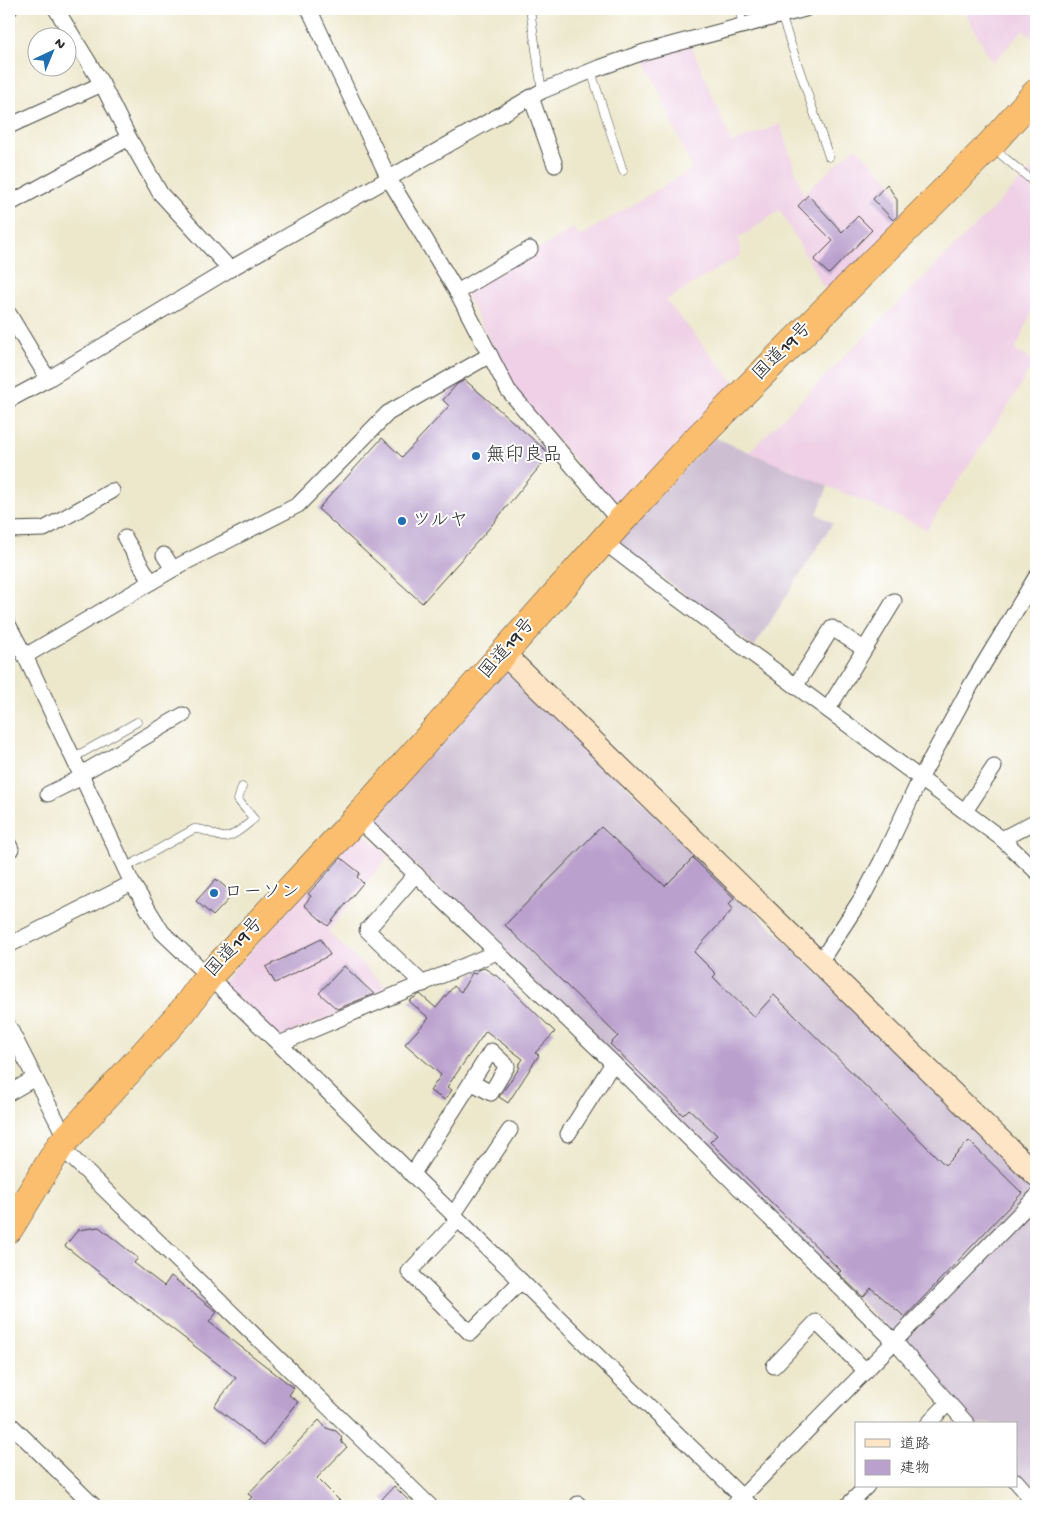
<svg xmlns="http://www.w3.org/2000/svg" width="1045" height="1515" font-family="'Gochi Hand','Klee One',sans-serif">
<rect width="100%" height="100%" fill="#fff"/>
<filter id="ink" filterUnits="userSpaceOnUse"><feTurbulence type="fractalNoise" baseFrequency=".02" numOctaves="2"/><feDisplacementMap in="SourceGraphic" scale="10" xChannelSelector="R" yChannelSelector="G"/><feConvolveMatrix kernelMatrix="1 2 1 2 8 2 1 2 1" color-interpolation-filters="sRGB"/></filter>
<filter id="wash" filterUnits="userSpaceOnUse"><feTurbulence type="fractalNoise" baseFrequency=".0096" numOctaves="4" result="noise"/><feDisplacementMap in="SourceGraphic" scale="20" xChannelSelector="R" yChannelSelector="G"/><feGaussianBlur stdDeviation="1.12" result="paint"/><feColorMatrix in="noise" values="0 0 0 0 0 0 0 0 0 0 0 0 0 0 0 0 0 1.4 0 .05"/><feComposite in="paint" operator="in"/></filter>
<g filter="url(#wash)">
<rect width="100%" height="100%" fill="#ede8cc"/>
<g fill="#efd0e6">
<path d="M963,9H1036V40L1023,30L993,63Z"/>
<path d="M691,45L732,143L780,124L803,194L856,147L893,184L899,197L898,207L906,216L827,293L780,210L739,238L741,255L666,300L735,384L618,506L613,504L518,395L465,293L574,228L579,237L692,169L645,59Z"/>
<path d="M1036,165V301L1015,351L1034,361L1014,397L927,529L749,452Z"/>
<path d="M360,830L389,855L328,932L392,992L278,1038L222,983Z"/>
</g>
<g fill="#cdbed2">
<path d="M714,437L828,486L817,514L833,523L754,647L620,545L619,538Z"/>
<path d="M502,671H509L1032,1182L1034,1191L894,1334L370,821Z"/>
<path d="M1036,1210V1492L1016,1470V1424H976L903,1342Z"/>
</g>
<g id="blocks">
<g fill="#baa0cd">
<path d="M887,184L897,200V216L893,220L873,199Z"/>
<path d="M808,195L842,232L858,216L872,230L829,274L814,260L833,241L798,206Z"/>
<path d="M465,380L550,454L486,532L422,603L318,509L382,438L402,457L449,406L443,400L457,384Z"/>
<path d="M601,827L665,886L693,858L734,898L729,904L733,909L694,952L716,974L713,977L754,1017L774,995L945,1165L969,1141L1022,1193L905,1317L871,1288L863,1297L838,1273L841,1271L710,1142L717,1135L689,1109L683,1115L610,1044L618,1036L505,925Z"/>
<path d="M341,858L360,873L357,877L363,883L328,926L304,905L311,896L308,894Z"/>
<path d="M216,879L231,892L228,895L230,898L213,916L196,901Z"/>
<path d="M321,939L330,955L275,983L266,967Z"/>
<path d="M344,966L374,994L337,1009L319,993Z"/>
<path d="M484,968L500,978L555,1032L535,1053L539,1055L508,1103L499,1097L520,1067L518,1066L523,1059L486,1031L447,1087L452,1090L445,1100L430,1091L441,1075L405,1044L429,1018L409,1001L420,994L436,1008L454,986L461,992L472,973L476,974L478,970Z"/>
<path d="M99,1227L138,1258L134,1263L164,1286L171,1276L217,1312L209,1322L294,1388L289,1395L298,1402L264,1445L214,1406L236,1378L65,1246L78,1230Z"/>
<path d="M319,1420L326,1428L336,1431L341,1436L342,1443L347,1447L317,1478L345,1506H254L248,1501L252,1497L248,1494Z"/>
<path d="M394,1486L414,1506H389L382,1499Z"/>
</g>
</g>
</g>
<g filter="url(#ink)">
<use href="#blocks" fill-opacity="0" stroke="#484743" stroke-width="1"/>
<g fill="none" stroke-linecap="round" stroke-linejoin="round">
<defs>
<g id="lane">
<path d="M530,9L542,91"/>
<path d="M739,9L743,25"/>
<path d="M781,15L829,157"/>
<path d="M591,71L623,171"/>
<path d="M993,148L1036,184"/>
<path d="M73,758L137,722"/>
<path d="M125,868L194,829C206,828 211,835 222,837C232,839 246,825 254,819L238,800L242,787"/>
</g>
<g id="street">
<path d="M9,9H10"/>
<path d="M56,9L102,84L129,138L160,193L230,269"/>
<path d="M309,9L389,179L457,292L508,390L620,522"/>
<path d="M531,97L555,165"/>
<path d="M9,126L102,84"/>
<path d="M9,204L129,138"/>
<path d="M457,292L530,249"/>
<path d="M9,314L48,379"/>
<path d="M9,400L48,379L230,269L542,91L596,69L644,52L805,9"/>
<path d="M9,530L44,529L112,491"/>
<path d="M125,538L151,582"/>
<path d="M603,541L677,598L1002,839L1036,871"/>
<path d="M164,555L173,569"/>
<path d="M9,626L25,656L132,883L162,932L279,1044L751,1506"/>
<path d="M25,656L182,564L298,505L388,413L490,355"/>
<path d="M796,685L832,628L864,649"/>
<path d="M828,709L894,601"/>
<path d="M81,774L183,715"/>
<path d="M48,794L82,777"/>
<path d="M965,811L994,767"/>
<path d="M357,818L613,1063L895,1342L967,1424"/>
<path d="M1002,839L1036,821"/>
<path d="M9,845L11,849"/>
<path d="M416,874L367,930L423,984"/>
<path d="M9,945L132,883"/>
<path d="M820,962L863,896L881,862L921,777L971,685L1036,577"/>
<path d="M9,1027L61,1129L68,1137"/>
<path d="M279,1044L497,952"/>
<path d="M9,1093L35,1078"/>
<path d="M568,1134L613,1063"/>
<path d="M60,1146L430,1506"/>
<path d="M412,1175L491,1051L507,1066L491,1093L471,1082"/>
<path d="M453,1215L510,1130"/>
<path d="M458,1220L409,1272L470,1333L521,1281"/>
<path d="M774,1366L816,1322L866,1371"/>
<path d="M9,1423L94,1506"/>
<path d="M928,1424L948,1403"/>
<path d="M1016,1481L1036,1504"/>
<path d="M578,1504L580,1506"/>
<path d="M733,1506L1036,1197"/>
<path d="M847,1506L867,1486"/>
</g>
<path id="secondary" d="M504,654L1036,1175"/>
<path id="highway" d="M9,1229L60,1146L183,1011L208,977L357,818L620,522L691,445L990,145L1036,93"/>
</defs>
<use href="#lane" stroke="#484743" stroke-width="9"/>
<use href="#street" stroke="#484743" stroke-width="17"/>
<use href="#secondary" stroke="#484743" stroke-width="24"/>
<use href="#highway" stroke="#484743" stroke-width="29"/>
<use href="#lane" stroke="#fff" stroke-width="8"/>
<use href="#street" stroke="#fff" stroke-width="15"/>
<use href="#secondary" stroke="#fde5c5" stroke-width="22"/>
<use href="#highway" stroke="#fbbe6e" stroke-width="28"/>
</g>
</g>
<g fill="#1f6fb2" stroke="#fff" stroke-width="2">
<circle cx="476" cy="456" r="5"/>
<circle cx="402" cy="521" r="5"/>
<circle cx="214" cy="893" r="5"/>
</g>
<g text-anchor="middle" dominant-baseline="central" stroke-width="4" stroke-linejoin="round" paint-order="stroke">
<g font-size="19" fill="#2b2b2b" stroke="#fff">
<text transform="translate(783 352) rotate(-45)">国道19号</text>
<text transform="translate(508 649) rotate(-49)">国道19号</text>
<text transform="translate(235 948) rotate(-47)">国道19号</text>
</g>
<g font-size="19" fill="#2b2b2b" stroke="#fff" text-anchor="start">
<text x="486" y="456">無印良品</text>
<text x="412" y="521">ツルヤ</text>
<text x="224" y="893">ローソン</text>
</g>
</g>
<rect width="1045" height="1515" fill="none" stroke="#fff" stroke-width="30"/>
<rect x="855" y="1422" width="162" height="65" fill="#ffffff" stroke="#aaaaaa"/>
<rect x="865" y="1439" width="25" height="8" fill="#fde5c5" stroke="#aaaaaa"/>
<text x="900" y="1448" font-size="15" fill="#2b2b2b">道路</text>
<rect x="865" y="1460" width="25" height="15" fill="#baa0cd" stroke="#aaaaaa"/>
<text x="900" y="1472" font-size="15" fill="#2b2b2b">建物</text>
<g transform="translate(52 52) rotate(44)"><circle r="24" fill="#ffffff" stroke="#aaaaaa"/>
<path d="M0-4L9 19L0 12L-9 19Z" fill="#1f6fb2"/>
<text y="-8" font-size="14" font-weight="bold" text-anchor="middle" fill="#2b2b2b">N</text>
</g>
</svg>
